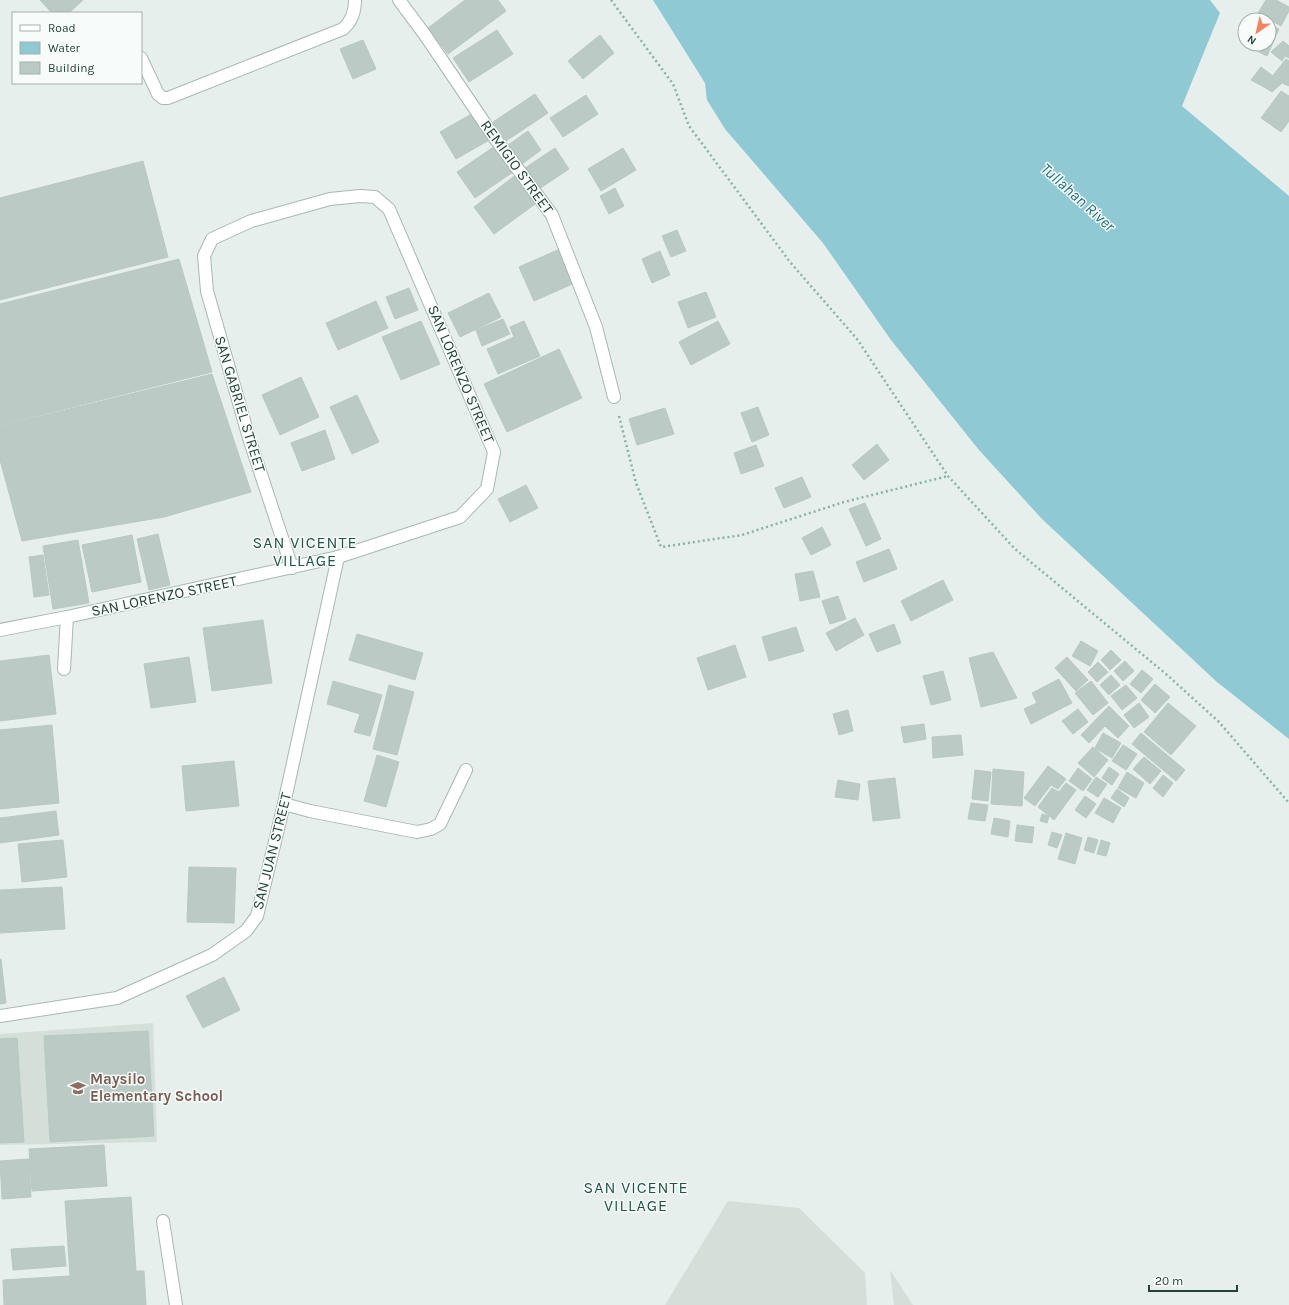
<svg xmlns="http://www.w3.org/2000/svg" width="1289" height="1305" font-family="Karla,sans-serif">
<rect width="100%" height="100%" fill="#e6efeb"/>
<g fill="#d4dfda">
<path d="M153,1023L157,1142L0,1145V1034Z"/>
<path d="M728,1201L799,1208L865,1273L867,1305H665Z"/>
<path d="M890,1270L913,1305H894Z"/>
</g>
<path fill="#8ec9d4" d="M653,0H1210L1220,13L1182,106L1289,196V739L1217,682L1042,519L979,450L891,340L823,243L725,129L707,100L705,83Z"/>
<g fill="#bbcac4" stroke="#b8c9c2">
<path d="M40,0H83L69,13H52Z"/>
<path d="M465,0H498L506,11L448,54L428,28Z"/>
<path d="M1266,0H1276L1289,7V11L1281,26L1258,13Z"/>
<path d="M1269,24L1279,29L1267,56L1247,46L1249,44H1269Z"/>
<path d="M497,30L513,54L469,82L453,58Z"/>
<path d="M600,35L614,53L583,79L568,61Z"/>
<path d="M363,40L376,69L353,79L340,49Z"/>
<path d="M1283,41L1289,46V58L1285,56L1282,61L1271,52Z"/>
<path d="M1286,59L1289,61V86L1282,83L1272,92L1264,87Z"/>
<path d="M1261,67L1273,76L1264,87L1251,80Z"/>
<path d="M1281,91L1289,96V121L1281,132L1261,118Z"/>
<path d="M535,94L548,113L506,141L493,122Z"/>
<path d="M586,95L598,114L563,137L550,118Z"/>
<path d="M475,112L491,139L456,159L440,132Z"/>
<path d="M528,131L541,150L522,164L508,145Z"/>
<path d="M495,146L513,172L475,198L457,172Z"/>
<path d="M555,148L569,169L539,189L525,168Z"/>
<path d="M623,148L636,170L601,191L588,169Z"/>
<path d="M143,161L168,257L0,300V198Z"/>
<path d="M517,174L538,202L494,234L474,207Z"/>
<path d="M615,188L624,206L609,214L600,196Z"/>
<path d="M677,230L686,251L671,257L662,236Z"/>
<path d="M562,248L577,282L534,301L519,267Z"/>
<path d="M660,251L670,275L652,283L642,259Z"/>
<path d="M179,259L212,372L0,425V304Z"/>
<path d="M409,288L418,310L395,319L386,297Z"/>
<path d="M706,292L716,317L688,328L678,302Z"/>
<path d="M489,293L501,317L460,337L448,313Z"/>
<path d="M376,301L388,328L338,350L326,323Z"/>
<path d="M503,319L510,334L482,346L476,330Z"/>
<path d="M421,321L440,364L401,380L382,337Z"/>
<path d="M524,321L540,356L498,374L487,349L514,337L510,327Z"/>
<path d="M718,321L730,344L691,365L679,342Z"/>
<path d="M559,349L582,398L507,432L484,384Z"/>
<path d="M212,374L251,492L164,517L22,541L0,460V426Z"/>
<path d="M301,377L319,417L280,435L262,395Z"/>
<path d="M357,395L379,442L352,454L330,407Z"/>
<path d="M758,407L769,435L752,442L741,413Z"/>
<path d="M665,408L674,434L637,445L629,419Z"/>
<path d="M325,430L335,459L302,471L291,443Z"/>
<path d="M877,444L889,460L864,480L852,465Z"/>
<path d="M756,445L764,466L741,474L734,453Z"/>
<path d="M802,477L811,497L784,508L775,488Z"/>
<path d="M526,485L538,508L510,522L498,499Z"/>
<path d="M865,503L881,539L866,546L849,509Z"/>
<path d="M822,527L831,545L811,555L802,538Z"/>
<path d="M158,534L170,585L149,590L137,539Z"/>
<path d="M132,535L141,582L92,592L82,545Z"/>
<path d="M78,540L89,603L53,609L43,546Z"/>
<path d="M889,549L897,569L864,582L856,562Z"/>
<path d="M43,555L49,595L34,597L29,557Z"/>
<path d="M813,571L820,597L800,601L795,574Z"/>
<path d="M943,580L953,600L911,621L901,601Z"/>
<path d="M838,596L846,619L830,624L822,601Z"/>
<path d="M855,618L864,635L836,651L826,633Z"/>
<path d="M263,620L272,683L212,691L203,628Z"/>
<path d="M894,624L901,643L877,652L869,634Z"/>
<path d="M796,627L804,651L769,661L762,637Z"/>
<path d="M357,634L423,653L415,680L349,660Z"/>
<path d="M1081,641L1098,651L1090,666L1072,656Z"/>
<path d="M735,645L746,677L708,690L697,658Z"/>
<path d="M1111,650L1121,660L1110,670L1101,660Z"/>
<path d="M993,652L1017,698L981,707L969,658Z"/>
<path d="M49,655L56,714L0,721V661Z"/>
<path d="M189,657L196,702L151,708L144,664Z"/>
<path d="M1067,657L1088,680L1076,691L1055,668Z"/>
<path d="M1125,661L1134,671L1123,681L1114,671Z"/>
<path d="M1098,662L1108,672L1097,682L1088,672Z"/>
<path d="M1142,670L1153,679L1141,693L1130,684Z"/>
<path d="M943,671L951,700L931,705L923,676Z"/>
<path d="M1111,675L1120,685L1109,695L1100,685Z"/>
<path d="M1059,679L1072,703L1031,724L1024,709L1037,703L1032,693Z"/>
<path d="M333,681L382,695L370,736L354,732L360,714L327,704Z"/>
<path d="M1091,681L1108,703L1093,715L1075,693Z"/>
<path d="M1155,684L1170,697L1155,713L1141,700Z"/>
<path d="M389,685L414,692L397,755L373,749Z"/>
<path d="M1126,685L1137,698L1122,710L1111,696Z"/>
<path d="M1139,703L1149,717L1134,728L1124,715Z"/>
<path d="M1168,703L1196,726L1171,755L1144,732Z"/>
<path d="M1109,706L1129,726L1118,738L1105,726L1089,743L1081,735Z"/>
<path d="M1078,709L1088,722L1073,734L1062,721Z"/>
<path d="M848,710L853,731L839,735L833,714Z"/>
<path d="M924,724L926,739L904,743L901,727Z"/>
<path d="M52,725L59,803L0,809V730Z"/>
<path d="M1103,733L1121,743L1112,758L1095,748Z"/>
<path d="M1141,733L1185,770L1176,781L1132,744Z"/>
<path d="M961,735L963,755L933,758L932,737Z"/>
<path d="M1123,745L1137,754L1126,770L1112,761Z"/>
<path d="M1093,747L1108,760L1094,777L1078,763Z"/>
<path d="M377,755L399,762L386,807L364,801Z"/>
<path d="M1144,757L1161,771L1150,784L1133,769Z"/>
<path d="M234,761L239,806L186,811L182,766Z"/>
<path d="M1048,766L1066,779L1058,789L1051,785L1035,806L1024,798Z"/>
<path d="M1109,767L1119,774L1112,785L1102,778Z"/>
<path d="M1078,768L1092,779L1083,791L1069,781Z"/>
<path d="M993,769L1024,772L1022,806L991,804Z"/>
<path d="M975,770L991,772L988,801L972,799Z"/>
<path d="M1127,772L1144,783L1136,798L1118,788Z"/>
<path d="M1163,775L1173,783L1163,797L1153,788Z"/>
<path d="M1096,777L1107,784L1098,797L1087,790Z"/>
<path d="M895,778L900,818L873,821L868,781Z"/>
<path d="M838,780L860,784L858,800L835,797Z"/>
<path d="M1066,783L1076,790L1054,820L1038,807L1052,788L1059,792Z"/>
<path d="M1117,789L1129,798L1124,807L1111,798Z"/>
<path d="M1085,796L1096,804L1086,818L1075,810Z"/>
<path d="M1104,798L1121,808L1113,823L1095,813Z"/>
<path d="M971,803L988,805L985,821L968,819Z"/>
<path d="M56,811L59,835L0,843V818Z"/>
<path d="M1042,814L1049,816L1047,823L1040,821Z"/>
<path d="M994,818L1010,821L1008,837L991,834Z"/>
<path d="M1017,825L1034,827L1032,843L1015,841Z"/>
<path d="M1052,832L1062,835L1057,848L1048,845Z"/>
<path d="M1066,833L1082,838L1075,864L1058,859Z"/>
<path d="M1088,837L1098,840L1094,853L1084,850Z"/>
<path d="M63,840L67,877L22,882L18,844Z"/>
<path d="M1101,840L1110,843L1106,856L1097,854Z"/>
<path d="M189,867L236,868L234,923L187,922Z"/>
<path d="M62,887L65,929L0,933V890Z"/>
<path d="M0,959H1L6,1003L0,1004Z"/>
<path d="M224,977L240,1010L203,1028L186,996Z"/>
<path d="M148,1031L154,1136L50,1142L44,1036Z"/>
<path d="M17,1038L24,1142L0,1143V1039Z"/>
<path d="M104,1145L107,1186L32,1191L29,1149Z"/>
<path d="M29,1159L31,1197L2,1199L0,1161Z"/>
<path d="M131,1197L136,1271H144L146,1305H4L3,1280L70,1276L65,1201Z"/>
<path d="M64,1246L66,1266L13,1270L11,1249Z"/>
</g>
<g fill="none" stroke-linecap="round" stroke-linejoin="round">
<defs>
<g id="service">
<path d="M141,58L158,94L163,98H168L343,29C351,22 355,11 355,0"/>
<path d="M64,669L67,617"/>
<path d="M284,804L310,811L417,832L431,829L440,824L466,770"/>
<path d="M163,1221L176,1305"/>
</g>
<g id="minor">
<path d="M399,0L425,35L494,137L552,215L596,327L614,397"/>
<path d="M0,630L67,617L338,557L460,517L487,489L494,452L389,209L375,197L360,196L330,199L251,221L212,239L204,256L207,291L249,438L292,568"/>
<path d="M0,1016L117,998L212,955L246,931L257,916L284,804L338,557"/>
</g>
</defs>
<use href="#service" stroke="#a8b8b2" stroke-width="14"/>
<use href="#minor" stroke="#a8b8b2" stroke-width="14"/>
<g stroke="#86b3a5" stroke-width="2.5" stroke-dasharray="2 3" stroke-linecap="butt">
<path d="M611,0L673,84L689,126L790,262L857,339L948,476L1015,549L1166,674L1219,722L1289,803"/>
<path d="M619,416L636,483L661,547L742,535L844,502L948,476"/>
</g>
<use href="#service" stroke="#fff" stroke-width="12"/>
<use href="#minor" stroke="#fff" stroke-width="12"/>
</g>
<defs>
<symbol id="school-bare" viewBox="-9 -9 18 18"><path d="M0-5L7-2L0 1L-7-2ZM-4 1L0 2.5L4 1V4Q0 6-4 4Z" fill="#8d6e63" stroke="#f7fbf9" stroke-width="2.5" paint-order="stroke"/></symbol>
</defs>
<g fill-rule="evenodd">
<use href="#school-bare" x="67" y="1077" width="22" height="22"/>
</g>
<g text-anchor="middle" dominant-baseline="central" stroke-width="3" stroke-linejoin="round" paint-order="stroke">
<g font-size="15" fill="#24423a" stroke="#f7fbf9">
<text transform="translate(517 167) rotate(54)">REMIGIO STREET</text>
<text transform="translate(461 374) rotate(67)">SAN LORENZO STREET</text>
<text transform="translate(240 404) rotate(73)">SAN GABRIEL STREET</text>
<text transform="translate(164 596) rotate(-12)">SAN LORENZO STREET</text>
<text transform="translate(272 851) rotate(-76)">SAN JUAN STREET</text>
</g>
<g font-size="15" font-weight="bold" fill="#785e54" stroke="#f7fbf9" text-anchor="start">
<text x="90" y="1079">Maysilo<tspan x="90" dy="17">Elementary School</tspan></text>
</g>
<g font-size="16" font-style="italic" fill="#1c6f80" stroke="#f7fbf9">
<text transform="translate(1078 197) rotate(42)">Tullahan River</text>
</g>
<g font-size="16" letter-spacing="1" fill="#1f5548" stroke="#f7fbf9">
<text x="305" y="542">SAN VICENTE<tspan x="305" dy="18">VILLAGE</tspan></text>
<text x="636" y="1187">SAN VICENTE<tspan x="636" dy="18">VILLAGE</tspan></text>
</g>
</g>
<rect x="12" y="12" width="130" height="72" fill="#f7fbf9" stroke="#a3b1ad"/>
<rect x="20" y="25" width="20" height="6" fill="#ffffff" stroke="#a3b1ad"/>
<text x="48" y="32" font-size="12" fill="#24423a">Road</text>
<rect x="20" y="42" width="20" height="12" fill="#8ec9d4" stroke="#a3b1ad"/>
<text x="48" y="52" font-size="12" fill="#24423a">Water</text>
<rect x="20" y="62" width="20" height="12" fill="#bbcac4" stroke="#a3b1ad"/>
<text x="48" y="72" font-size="12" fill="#24423a">Building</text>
<g transform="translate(1257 32) rotate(214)"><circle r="19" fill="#f7fbf9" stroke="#a3b1ad"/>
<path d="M0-3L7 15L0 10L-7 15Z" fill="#f4845f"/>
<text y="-6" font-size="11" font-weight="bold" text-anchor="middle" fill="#24423a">N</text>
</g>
<path d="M1149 1285v6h88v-6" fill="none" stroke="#24423a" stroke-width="2"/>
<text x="1155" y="1285" font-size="12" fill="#24423a" stroke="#f7fbf9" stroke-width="3" paint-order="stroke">20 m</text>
</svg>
